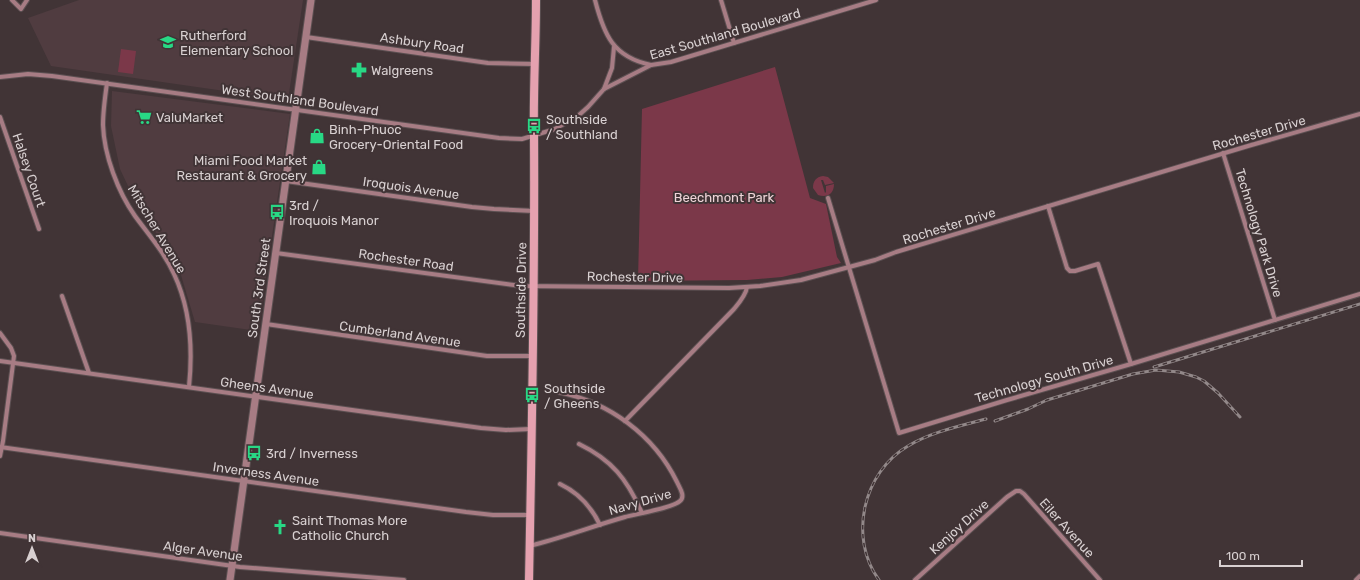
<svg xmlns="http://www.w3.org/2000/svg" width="1360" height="580" font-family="Rubik,sans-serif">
<rect width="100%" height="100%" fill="#413436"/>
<g fill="#503c40">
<path d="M79,0H303L288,100L51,66L28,18Z"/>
<path d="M112,91L290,114L258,331L195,322L178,265L137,205L120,169L111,126Z"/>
</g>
<g fill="#7b3849">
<path d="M121,49L136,51L133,74L118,72Z"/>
<path d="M775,67L810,198L826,204L837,257L841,263L782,277L747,280L638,281L642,109Z"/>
<path d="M823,176L828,177L834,183L825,185L823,180H821L825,193L826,192V186L834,184C834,194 827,198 818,195L813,188C813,181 816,177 823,176Z"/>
</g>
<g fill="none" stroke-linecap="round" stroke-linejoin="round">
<defs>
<g id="minor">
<path d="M12,0L21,9L27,0"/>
<path d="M595,0C604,35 613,57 651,65"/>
<path d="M721,0L734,43"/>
<path d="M306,37L488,63L535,64"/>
<path d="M0,77L28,74L52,76L499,138L522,139L555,129L579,115L588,107L604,89L651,65L671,62L876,0"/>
<path d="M107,83C105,97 103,111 103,125C104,155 118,192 135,216C149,235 164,252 174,274C191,310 193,348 189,387"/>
<path d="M604,89L612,68L614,47"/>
<path d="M0,117L39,229"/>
<path d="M1223,153L1275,320"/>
<path d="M286,181L472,207L494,209L534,211"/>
<path d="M828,198L899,433L1007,400L1131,364L1360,294"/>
<path d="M1048,206L1067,268L1070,271H1075L1098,264L1131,364"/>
<path d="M276,253L521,286L729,288L760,286L801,280L875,260L896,252L1248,146L1360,114"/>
<path d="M62,296L89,373"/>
<path d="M266,324L487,356H533"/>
<path d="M0,333L11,348L14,356L3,441L0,456"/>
<path d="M0,361L481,428L506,430L531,429"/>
<path d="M625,421L734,309C739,303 746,295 747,287"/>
<path d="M579,444C612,460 627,479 642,513"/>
<path d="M0,447L466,512L493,515H530"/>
<path d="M560,484C579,493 591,506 600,525"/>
<path d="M0,533L240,567L404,580"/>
<path d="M529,546C562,538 593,526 625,517C636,514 673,508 680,501C686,496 679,487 677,482C654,435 609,402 558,392"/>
<path d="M915,580L1007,497L1016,491H1020L1024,494L1100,580"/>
<path d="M1356,580L1360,576"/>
</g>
<path id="tertiary" d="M230,580L311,0"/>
<path id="secondary" d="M529,580C532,432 535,284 534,136C533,91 536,45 536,0"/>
</defs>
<use href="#minor" stroke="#5c5052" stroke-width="6"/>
<use href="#tertiary" stroke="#5c5052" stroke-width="9"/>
<use href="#secondary" stroke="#5c5052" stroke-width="10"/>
<use href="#minor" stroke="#a77c84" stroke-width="4"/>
<use href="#tertiary" stroke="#a77c84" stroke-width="7"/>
<use href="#secondary" stroke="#e5a1af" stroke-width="8"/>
<defs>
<g id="rail">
<path d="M1154,367L1360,304"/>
<path d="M995,421L1028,409L1047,400L1133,374L1156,370L1179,372L1196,377L1204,381L1218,393L1240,417"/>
<path d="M879,580C848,538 863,472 908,446C931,432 960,426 986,419"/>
</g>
</defs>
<use href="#rail" stroke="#928889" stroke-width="3"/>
<use href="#rail" stroke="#413436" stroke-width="1.5" stroke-dasharray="4.5" stroke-linecap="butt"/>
</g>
<defs>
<symbol id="school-bare" viewBox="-9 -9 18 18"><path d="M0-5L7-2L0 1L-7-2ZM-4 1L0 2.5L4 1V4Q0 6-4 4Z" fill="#28d885" stroke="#413436" stroke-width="2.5" paint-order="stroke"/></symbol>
<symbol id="pharmacy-bare" viewBox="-9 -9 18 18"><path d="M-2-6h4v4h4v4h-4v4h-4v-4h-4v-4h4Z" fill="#28d885" stroke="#413436" stroke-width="2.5" paint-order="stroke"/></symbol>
<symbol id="supermarket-bare" viewBox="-9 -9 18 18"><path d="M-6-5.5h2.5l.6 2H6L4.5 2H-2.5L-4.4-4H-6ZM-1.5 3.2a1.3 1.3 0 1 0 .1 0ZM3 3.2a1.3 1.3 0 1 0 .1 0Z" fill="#28d885" stroke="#413436" stroke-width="2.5" paint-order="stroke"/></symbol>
<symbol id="bus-bare" viewBox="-9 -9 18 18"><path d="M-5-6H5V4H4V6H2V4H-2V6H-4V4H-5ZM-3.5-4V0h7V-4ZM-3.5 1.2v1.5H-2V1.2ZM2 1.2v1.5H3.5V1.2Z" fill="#28d885" stroke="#413436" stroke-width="2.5" paint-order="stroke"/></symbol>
<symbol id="shop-bare" viewBox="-9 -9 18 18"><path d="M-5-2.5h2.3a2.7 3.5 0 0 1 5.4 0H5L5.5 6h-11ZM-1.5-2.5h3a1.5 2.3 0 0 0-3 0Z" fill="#28d885" stroke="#413436" stroke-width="2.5" paint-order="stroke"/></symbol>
<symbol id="church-bare" viewBox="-9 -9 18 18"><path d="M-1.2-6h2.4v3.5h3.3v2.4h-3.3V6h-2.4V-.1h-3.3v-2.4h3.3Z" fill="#28d885" stroke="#413436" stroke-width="2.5" paint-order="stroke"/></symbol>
</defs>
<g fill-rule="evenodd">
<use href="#school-bare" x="157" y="31" width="22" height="22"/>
<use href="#pharmacy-bare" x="348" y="59" width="22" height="22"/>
<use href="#supermarket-bare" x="133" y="106" width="22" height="22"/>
<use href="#bus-bare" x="523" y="115" width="22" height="22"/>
<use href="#shop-bare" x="306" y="125" width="22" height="22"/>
<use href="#shop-bare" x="308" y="156" width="22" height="22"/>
<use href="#bus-bare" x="266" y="201" width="22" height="22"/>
<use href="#bus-bare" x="521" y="384" width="22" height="22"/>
<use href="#bus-bare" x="243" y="442" width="22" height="22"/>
<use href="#church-bare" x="269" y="516" width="22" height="22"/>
</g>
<g text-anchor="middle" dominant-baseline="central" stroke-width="4" stroke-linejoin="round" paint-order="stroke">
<g font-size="13" fill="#d8d0d1" stroke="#413436">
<text transform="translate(725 34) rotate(-16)">East Southland Boulevard</text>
<text transform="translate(422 43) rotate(8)">Ashbury Road</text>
<text transform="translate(300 100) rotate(8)">West Southland Boulevard</text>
<text transform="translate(1259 133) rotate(-16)">Rochester Drive</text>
<text transform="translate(29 170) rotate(71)">Halsey Court</text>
<text transform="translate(411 188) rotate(8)">Iroquois Avenue</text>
<text transform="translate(949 226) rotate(-17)">Rochester Drive</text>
<text transform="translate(157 229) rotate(59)">Mitscher Avenue</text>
<text transform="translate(1259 233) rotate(73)">Technology Park Drive</text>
<text transform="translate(406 260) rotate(8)">Rochester Road</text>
<text transform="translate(635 277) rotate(1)">Rochester Drive</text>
<text transform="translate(259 288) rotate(-82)">South 3rd Street</text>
<text transform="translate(521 290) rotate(-89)">Southside Drive</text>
<text transform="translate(400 334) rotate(8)">Cumberland Avenue</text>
<text transform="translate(1044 379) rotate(-16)">Technology South Drive</text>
<text transform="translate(267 388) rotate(8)">Gheens Avenue</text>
<text transform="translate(266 474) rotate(8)">Inverness Avenue</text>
<text transform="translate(640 502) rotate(-16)">Navy Drive</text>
<text transform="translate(959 527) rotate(-42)">Kenjoy Drive</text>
<text transform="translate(1067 528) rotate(48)">Eiler Avenue</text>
<text transform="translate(203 551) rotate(8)">Alger Avenue</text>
</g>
<g font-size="13" fill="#d8d0d1" stroke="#413436" text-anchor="start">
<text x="180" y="35">Rutherford<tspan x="180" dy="15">Elementary School</tspan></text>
<text x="371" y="70">Walgreens</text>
<text x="156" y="117">ValuMarket</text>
<text x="546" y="119">Southside<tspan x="546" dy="15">/ Southland</tspan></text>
<text x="329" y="129">Binh-Phuoc<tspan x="329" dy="15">Grocery-Oriental Food</tspan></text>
<text x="307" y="160" text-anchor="end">Miami Food Market<tspan x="307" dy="15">Restaurant &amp; Grocery</tspan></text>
<text x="289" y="205">3rd /<tspan x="289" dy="15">Iroquois Manor</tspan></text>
<text x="544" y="388">Southside<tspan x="544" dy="15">/ Gheens</tspan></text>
<text x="266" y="453">3rd / Inverness</text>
<text x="292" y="520">Saint Thomas More<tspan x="292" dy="15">Catholic Church</tspan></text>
</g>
<g font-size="13" fill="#efd4d8" stroke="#413436">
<text x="724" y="197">Beechmont Park</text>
</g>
</g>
<g transform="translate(32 548)" stroke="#413436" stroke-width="3" paint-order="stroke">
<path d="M0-3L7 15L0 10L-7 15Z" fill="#d8d0d1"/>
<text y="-6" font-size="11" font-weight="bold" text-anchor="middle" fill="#d8d0d1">N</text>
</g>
<path d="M1220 560v6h82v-6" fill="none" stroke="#d8d0d1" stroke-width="2"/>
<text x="1226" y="560" font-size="12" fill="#d8d0d1" stroke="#413436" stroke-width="3" paint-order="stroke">100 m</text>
</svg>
